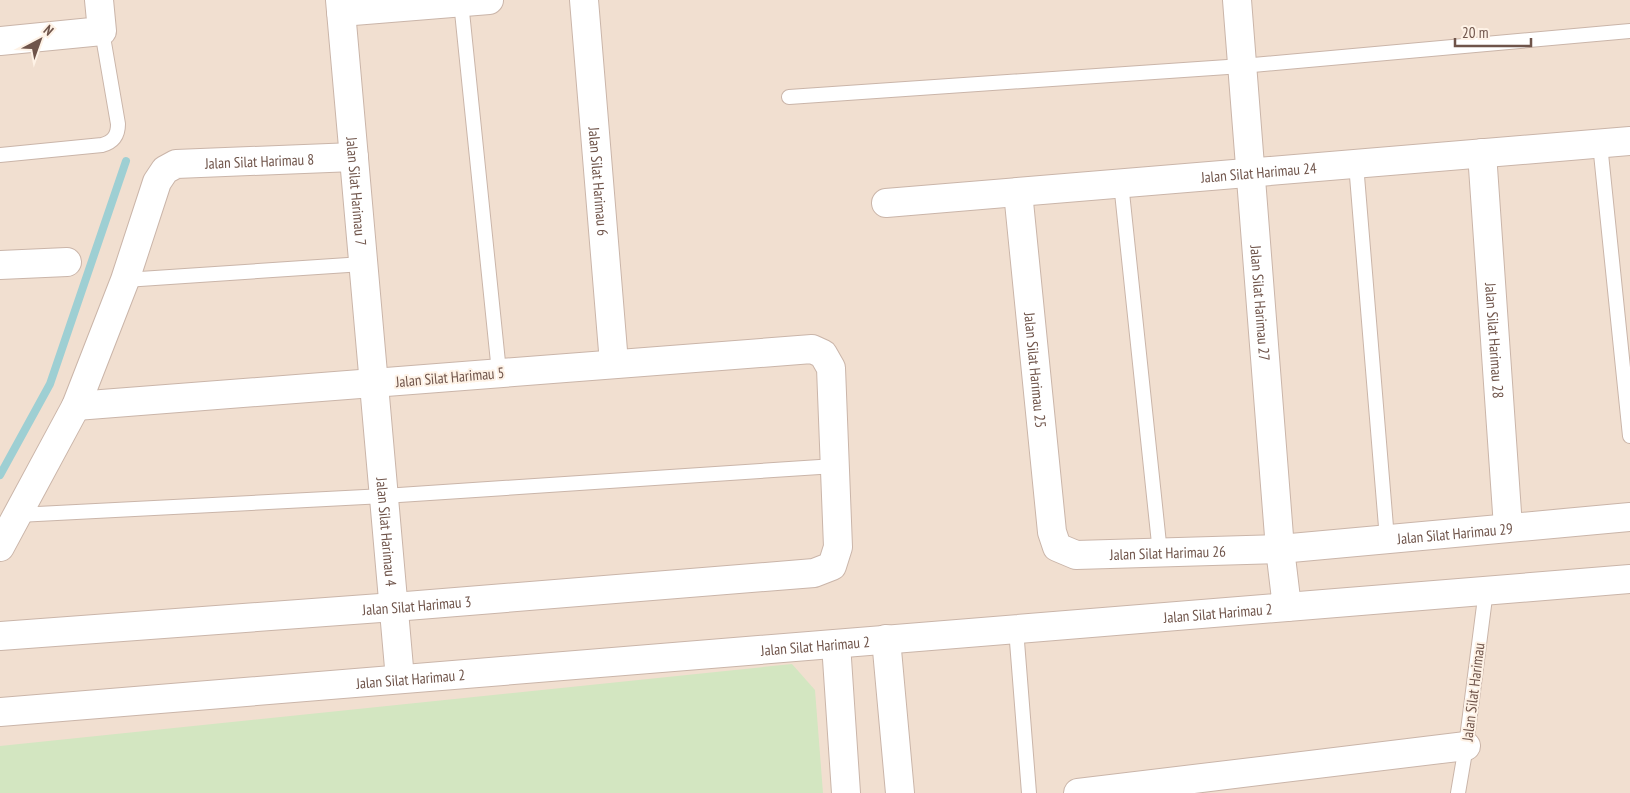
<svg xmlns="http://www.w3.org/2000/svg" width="1630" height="793" font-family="'PT Sans Narrow',sans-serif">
<rect width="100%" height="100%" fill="#faeee1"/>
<rect fill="#f1dfd0" x="0" y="0" width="1630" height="793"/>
<path fill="#d3e6c1" d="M792,664L815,690L823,793H0V746Z"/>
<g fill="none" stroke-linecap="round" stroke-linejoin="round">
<path stroke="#9ecfd3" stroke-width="8" d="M0,475L50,384L126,161"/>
<defs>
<g id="service">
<path d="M461,2L499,372"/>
<path d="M789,97L1242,66L1630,31"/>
<path d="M1600,144L1630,436"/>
<path d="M0,155L102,145C113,142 118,136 118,124L102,31"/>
<path d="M1356,164L1387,539"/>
<path d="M1121,183L1160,553"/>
<path d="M125,280L363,264"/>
<path d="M18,515L384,496L835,466"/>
<path d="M1016,629L1029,793"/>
<path d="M1458,793L1466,746L1486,590"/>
</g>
<g id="minor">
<path id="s1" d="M340,0L400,679"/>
<path id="s2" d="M584,0L614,363"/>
<path id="s3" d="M1237,0L1280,549L1287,607"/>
<path d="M341,12L489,0"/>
<path d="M0,41L102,31L99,0"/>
<path id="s4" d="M1482,153L1508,527"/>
<path id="s5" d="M1018,192L1052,532L1057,547L1076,555L1280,549L1630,517"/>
<path id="s6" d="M886,203L1630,141"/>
<path d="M0,265L67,262"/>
<path id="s7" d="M0,547L76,406L125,280L157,182L165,170L176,164L354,157"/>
<path id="s8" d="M0,636L394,607L814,573L832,566L838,547L831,368L823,354L812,349C566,366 321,388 76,406"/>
<path d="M886,639L900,793"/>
<path d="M836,644L846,793"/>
<path id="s9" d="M0,712L1630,579"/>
<path d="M1078,793L1466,746"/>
</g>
</defs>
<use href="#service" stroke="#cab5a9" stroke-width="16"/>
<use href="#minor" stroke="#cab5a9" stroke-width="30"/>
<use href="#service" stroke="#fff" stroke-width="14"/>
<use href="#minor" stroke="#fff" stroke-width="28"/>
</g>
<g text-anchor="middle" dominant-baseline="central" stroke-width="4" stroke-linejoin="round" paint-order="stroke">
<g font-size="15" fill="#6f544a" stroke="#fef2e6">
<text stroke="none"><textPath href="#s7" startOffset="509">Jalan Silat Harimau 8</textPath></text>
<text stroke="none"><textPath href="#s6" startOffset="374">Jalan Silat Harimau 24</textPath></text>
<text stroke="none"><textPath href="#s2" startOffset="182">Jalan Silat Harimau 6</textPath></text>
<text stroke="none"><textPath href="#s1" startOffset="192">Jalan Silat Harimau 7</textPath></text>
<text stroke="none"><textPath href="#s3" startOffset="304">Jalan Silat Harimau 27</textPath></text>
<text stroke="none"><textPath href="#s4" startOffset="188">Jalan Silat Harimau 28</textPath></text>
<text stroke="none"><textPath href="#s5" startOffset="179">Jalan Silat Harimau 25</textPath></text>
<text transform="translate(450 377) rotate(-5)">Jalan Silat Harimau 5</text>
<text stroke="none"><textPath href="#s1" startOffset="534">Jalan Silat Harimau 4</textPath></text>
<text stroke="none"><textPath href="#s5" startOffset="758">Jalan Silat Harimau 29</textPath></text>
<text stroke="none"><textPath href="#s5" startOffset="470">Jalan Silat Harimau 26</textPath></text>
<text stroke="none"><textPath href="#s8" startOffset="418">Jalan Silat Harimau 3</textPath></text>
<text stroke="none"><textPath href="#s9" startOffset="1222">Jalan Silat Harimau 2</textPath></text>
<text stroke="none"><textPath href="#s9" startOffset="818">Jalan Silat Harimau 2</textPath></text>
<text stroke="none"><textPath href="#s9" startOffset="412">Jalan Silat Harimau 2</textPath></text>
<text transform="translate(1473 692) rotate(-83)">Jalan Silat Harimau</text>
</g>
</g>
<g transform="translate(40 40) rotate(41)" stroke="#fef2e6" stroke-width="4" paint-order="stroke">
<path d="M0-4L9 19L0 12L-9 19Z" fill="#6f544a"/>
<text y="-8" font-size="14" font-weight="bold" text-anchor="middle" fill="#6f544a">N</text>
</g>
<path d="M1455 38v8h76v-8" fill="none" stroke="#6f544a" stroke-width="2.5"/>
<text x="1462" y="38" font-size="15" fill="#6f544a" stroke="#fef2e6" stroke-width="4" paint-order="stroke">20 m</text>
</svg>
